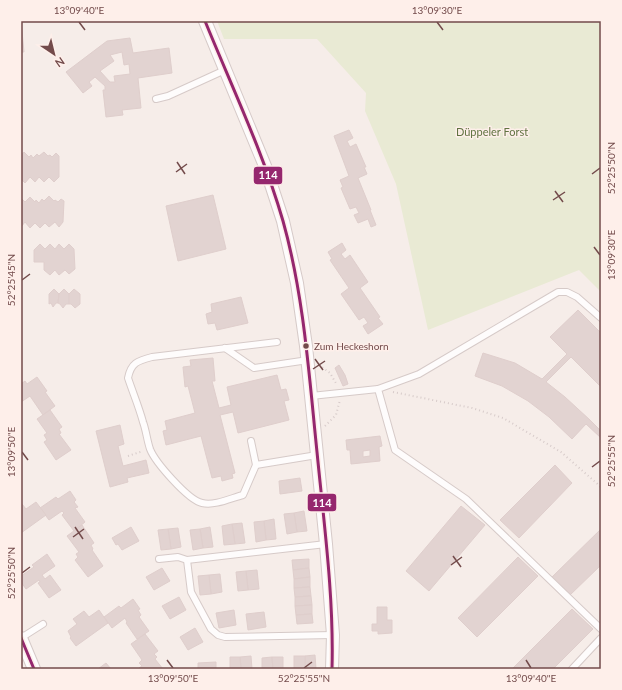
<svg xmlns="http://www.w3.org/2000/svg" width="622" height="690" font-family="Lato,sans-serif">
<rect width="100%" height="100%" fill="#f6ede9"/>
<path fill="#e9ead4" d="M217,21H601V292L579,270L428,330L396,184L365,111L366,93L317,39H224Z"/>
<g fill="#e2d3d1" stroke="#dfcecc" fill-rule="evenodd">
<path d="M21,21L24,52H21Z"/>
<path d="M130,38L133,53L169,48L172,73L138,78L141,108L122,110L123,115L106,117L103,90H105V86L95,77L89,82L92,86L83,93L66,72L107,41ZM122,52L124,65L129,64L130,74L114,76L115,82H110L100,71L114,61L110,55Z"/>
<path d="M349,130L353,138L347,141L350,147L356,144L366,167H364L367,174L358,178L371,210H370L376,225L371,227L368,219L358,223L354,215L359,213L356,207L350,209L341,188L343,187L340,180L349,176L334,136Z"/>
<path d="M24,152L29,157L31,155L33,158L37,154L39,156L44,152L48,156L50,155L52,157L56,153L59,156V177L54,182L49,177L44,182L39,177L35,182L30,177L25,183L21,179V156Z"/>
<path d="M213,195L226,249L178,261L166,206Z"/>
<path d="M49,196L54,201L55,200L58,202L61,199L64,201L63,222L59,227L55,222L49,227L45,223L40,228L35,223L30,228L25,222L21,227V198L25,202L30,197L35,202L36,200L39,203L42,199L44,201Z"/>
<path d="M342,243L346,250L341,254L345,259L350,255L368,282L360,288L380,317L378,318L383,324L368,334L363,326L368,323L364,317L359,320L341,294L349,288L330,260L332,259L328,252Z"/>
<path d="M40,244L45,249L50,244L55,249L59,244L64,249L69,244L74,249L75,269L69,274L65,270L59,275L55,270L50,275L44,270V262H34V250Z"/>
<path d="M54,289L59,294L58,303H56L53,307L51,303L49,304V294Z"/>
<path d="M64,289L69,294V304H66L63,308L60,304L58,303L59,294Z"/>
<path d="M74,289L80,294V304L75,308L71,304H69V294Z"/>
<path d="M241,297L248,323L217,330L215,323L208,324L206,314L212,312L211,304Z"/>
<path d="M578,310L601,333V387L571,357L546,382L565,397L590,420L601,431V438L586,424L572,439L549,417L528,401L502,386L475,376L483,353L515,363L542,379L567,354L550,337Z"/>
<path d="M213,358L215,381H212L219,408L231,405L227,387L277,375L281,390L286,389L289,400L284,401L289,420L238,433L233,412L220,415L235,473L232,474L233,478L222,481L221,476L212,478L201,436L166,445L163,431L167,430L165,421L195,413L188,386L185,387L183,367L191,366L190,360Z"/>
<path d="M339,365L345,375L348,384L343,386L335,368Z"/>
<path d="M37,377L47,391L45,392L55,406L43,415L30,396L21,402V384L25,381L27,384Z"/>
<path d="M50,410L62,427L59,429L61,433L59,434L71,450L56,460L44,442L47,440L44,435L47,433L37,419Z"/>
<path d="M120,425L124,444L118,446L123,466L146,460L149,473L127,478L128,482L110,487L96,431Z"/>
<path d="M380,436L382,446L379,447L380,461L351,464L350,450H347L346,440ZM370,450V456L363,457V451Z"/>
<path d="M555,465L572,483L519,538L500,520Z"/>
<path d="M300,478L302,491L280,494L279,481Z"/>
<path d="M70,491L76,500L74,502L78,507L75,508L85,522L74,531L62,515L64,513L62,511L49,520L40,508L56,497L58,499Z"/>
<path d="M36,502L46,515L21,533V505L22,504L26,509Z"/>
<path d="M461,506L485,525L429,591L406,571Z"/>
<path d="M304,511L307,531L297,532L294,513Z"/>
<path d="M294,513L297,532L287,534L284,514Z"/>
<path d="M274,519L276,539L266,540L264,521Z"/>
<path d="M264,521L266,540L256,542L254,522Z"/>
<path d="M242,523L245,543L235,544L232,524Z"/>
<path d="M232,524L235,544L224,545L222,526Z"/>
<path d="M82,525L94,543L91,545L93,549L92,550L103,566L88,577L75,560L78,557L76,554L79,552L67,536Z"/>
<path d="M131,527L139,541L122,550L118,544L116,545L112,538Z"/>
<path d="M210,527L213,547L203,548L200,529Z"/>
<path d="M178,528L181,547L171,549L168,529Z"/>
<path d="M168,529L171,549L161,550L158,530Z"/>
<path d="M200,529L203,548L193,550L190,530Z"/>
<path d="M601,529V565L570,595L552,577Z"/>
<path d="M47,554L55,566L42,575L45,579L50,575L61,590L49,598L38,583L40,582L39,580L26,589L21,582V576L34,567L32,565Z"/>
<path d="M518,557L538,576L477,637L458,618Z"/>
<path d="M309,559V568L293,570L292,560Z"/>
<path d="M162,568L170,581L154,590L146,577Z"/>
<path d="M309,568L310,577L294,579L293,570Z"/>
<path d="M257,570L259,589L248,590L246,571Z"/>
<path d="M246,571L248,590L238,591L236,572Z"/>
<path d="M220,574L222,592L211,594L209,575Z"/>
<path d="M209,575L211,594L200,595L198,576Z"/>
<path d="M310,577V587L294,588V579Z"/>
<path d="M310,587L311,596L295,597L294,588Z"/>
<path d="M311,596L312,605L295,606V597Z"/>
<path d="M179,597L186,610L170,619L162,606Z"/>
<path d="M133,599L140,609L138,610L141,615L139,617L149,631L137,639L126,623L127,622L125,618L112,628L104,617L119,606L121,608Z"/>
<path d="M312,605V614L296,615L295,606Z"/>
<path d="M377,607H387V620H392V633L378,634V631H372V624H377Z"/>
<path d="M572,609L593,629L553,669H512Z"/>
<path d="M99,610L108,623L76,646L70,638L71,637L68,631L77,624L73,619L84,611L89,617Z"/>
<path d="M234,610L236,625L219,628L216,613Z"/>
<path d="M264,612L266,627L248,630L246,614Z"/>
<path d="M312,614L313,623L297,624L296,615Z"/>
<path d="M195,628L203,642L188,650L180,637Z"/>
<path d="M145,634L158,651L154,654L157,657L155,659L163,669L139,668L142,666L139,663L142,660L131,644Z"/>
<path d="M315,655L316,669H305V656Z"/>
<path d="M251,656L252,669H241L240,657Z"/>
<rect x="294" y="656" width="11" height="13"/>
<path d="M230,657H240L241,669H230Z"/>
<path d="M272,657L273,669H262V658Z"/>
<path d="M272,657H283V669H273Z"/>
<path d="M216,662V669H198V663Z"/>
<path d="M106,663L111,669H98Z"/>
</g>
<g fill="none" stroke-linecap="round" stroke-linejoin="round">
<defs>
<g id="lane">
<path d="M156,99L168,96L225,70"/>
<path d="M601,318L577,297L567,292H558L419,374L378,389L395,450L466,499L601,629"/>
<path d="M225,348L254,368L308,360"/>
<path d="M311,396L378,389"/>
<path d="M251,441L256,465L317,455"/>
<path d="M256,465L243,495C231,498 215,506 202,503C188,500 155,462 150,449C147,440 146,430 143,422C139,407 133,393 128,378C131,363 137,361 152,357L277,342"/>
<path d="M159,559L178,557L187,560L326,544"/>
<path d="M187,560L191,592L211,629L218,635L225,637L333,635"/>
<path d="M21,638L43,624"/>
<path d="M572,669L601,638"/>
</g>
<g id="street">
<path d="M205,21L265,166L283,221L297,283L306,346L326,544L333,635L332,669"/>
<path d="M21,638L34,669"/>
</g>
</defs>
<use href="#lane" stroke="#d6cac8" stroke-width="8"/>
<use href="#street" stroke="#d6cac8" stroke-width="14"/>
<g stroke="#d7cbca" stroke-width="2" stroke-dasharray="1 3" stroke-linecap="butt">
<path d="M319,365L330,373L337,385"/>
<path d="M393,392L472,408L503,418L561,452L601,487"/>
<path d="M325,426L336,415L340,400"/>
<path d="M128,456L143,451"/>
</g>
<use href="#lane" stroke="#fefcfc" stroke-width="6"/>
<use href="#street" stroke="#fefcfc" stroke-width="12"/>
<defs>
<g id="bus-1">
<path d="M205,21C232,87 263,152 283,221C304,296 309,375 317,452C324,524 334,597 332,669"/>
<path d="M21,638L34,669"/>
</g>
</defs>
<use href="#bus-1" stroke="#feefea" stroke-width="6"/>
<use href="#bus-1" stroke="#95276e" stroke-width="3"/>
</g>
<path fill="none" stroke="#734b4b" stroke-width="1.5" d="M79,22L85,30M437,22L443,30M177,162L185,174M176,172L187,164M592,174L600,168M555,191L563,202M553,200L565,192M594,247L600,255M22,280L30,274M315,359L323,370M313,369L325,361M22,452L28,460M592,467L600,461M75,527L83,539M73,537L84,529M453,556L461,567M451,565L462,557M22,573L30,567M167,660L173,668M526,660L531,668M304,668L312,662"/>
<circle fill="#734b4b" stroke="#feefea" stroke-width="1.5" cx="306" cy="346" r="3.5"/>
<g text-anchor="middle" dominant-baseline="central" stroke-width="3" stroke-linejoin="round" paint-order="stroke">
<g font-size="10" fill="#734b4b" stroke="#feefea" text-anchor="start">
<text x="314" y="346">Zum Heckeshorn</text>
</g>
<g font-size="11" fill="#617341" stroke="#feefea">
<text x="492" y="131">Düppeler Forst</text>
</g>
</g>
<g stroke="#feefea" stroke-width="1.5">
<rect x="253" y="166" width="30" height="19" rx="4" fill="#95276e"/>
<rect x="307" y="493" width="30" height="19" rx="4" fill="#95276e"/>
</g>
<g font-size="11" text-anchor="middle" font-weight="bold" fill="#fff">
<text x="268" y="179">114</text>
<text x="322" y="507">114</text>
</g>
<rect width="622" height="690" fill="none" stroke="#feefea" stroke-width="44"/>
<g transform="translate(54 54) rotate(145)" stroke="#feefea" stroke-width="3" paint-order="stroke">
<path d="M0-3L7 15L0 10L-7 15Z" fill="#734b4b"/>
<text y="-6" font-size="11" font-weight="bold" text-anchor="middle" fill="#734b4b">N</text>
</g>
<rect x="22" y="22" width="578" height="646" fill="none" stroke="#734b4b" stroke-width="1.5"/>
<g font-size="10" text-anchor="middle" fill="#734b4b">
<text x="79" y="14">13°09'40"E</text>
<text x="437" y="14">13°09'30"E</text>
<text transform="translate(611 168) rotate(-90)" y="4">52°25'50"N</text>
<text transform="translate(611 255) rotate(-90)" y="4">13°09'30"E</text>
<text transform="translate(11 280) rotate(-90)" y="4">52°25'45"N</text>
<text transform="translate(11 452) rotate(-90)" y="4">13°09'50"E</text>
<text transform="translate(611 461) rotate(-90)" y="4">52°25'55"N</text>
<text transform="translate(11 573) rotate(-90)" y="4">52°25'50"N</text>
<text x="173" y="682">13°09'50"E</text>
<text x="304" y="682">52°25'55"N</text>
<text x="531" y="682">13°09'40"E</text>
</g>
</svg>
